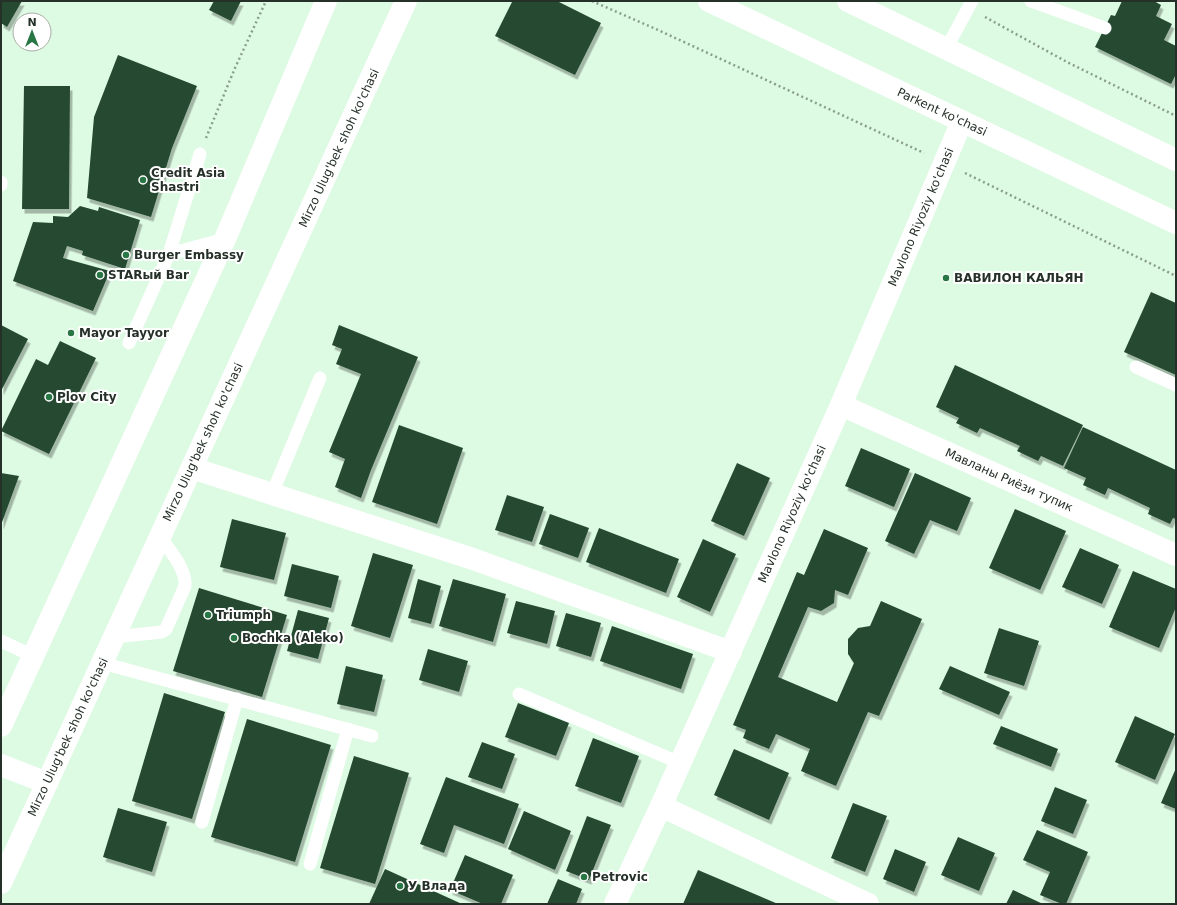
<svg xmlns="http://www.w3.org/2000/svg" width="1177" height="905" font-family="'DejaVu Sans',sans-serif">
<defs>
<filter id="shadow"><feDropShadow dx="2.5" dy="4.5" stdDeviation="0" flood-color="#0004"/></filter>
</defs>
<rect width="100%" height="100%" fill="#ddfae3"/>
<g fill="#264931" filter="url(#shadow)">
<path d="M1,1H22L7,27L1,23Z"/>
<path d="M214,1H241L231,21L209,10Z"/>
<path d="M514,1H557L601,23L575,75L495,36L512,2Z"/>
<path d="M1122,1H1154L1161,5L1156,16L1172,24L1164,40L1176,46V74L1171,84L1095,47L1111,15L1115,16Z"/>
<path d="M118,55L197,86L172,148L151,217L87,198L94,117Z"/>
<path d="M24,86H70L69,209H22Z"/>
<path d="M80,206L98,211L99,207L140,220L125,269L82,255L83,251L67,246L63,258L110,271L93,311L13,281L33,222L53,223V216L68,217Z"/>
<path d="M1151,292L1176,303V375L1124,352Z"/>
<path d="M1,325L28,339L1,391Z"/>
<path d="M339,325L418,357L371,470L361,498L335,487L345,459L329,452L361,374L336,364L342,349L332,345Z"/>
<path d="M60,341L96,358L49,454L1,431L36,359L48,365Z"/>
<path d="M955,365L1083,425L1063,466L1041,456L1038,461L1017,451L1020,446L980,428L977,433L956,423L959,418L936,407Z"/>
<path d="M399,425L463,448L437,524L372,502Z"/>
<path d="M1083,427L1176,470V519L1173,518L1170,524L1148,514L1150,508L1108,488L1105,495L1083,485L1086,478L1064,468Z"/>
<path d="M861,448L910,469L894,507L845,486Z"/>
<path d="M737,463L770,478L744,536L711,521Z"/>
<path d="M1,473L19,476L1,525Z"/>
<path d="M915,473L971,498L957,531L930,520L914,554L885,541Z"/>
<path d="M507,495L544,507L532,542L495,530Z"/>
<path d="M1015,509L1066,531L1040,590L989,568Z"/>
<path d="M550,514L589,528L578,558L539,544Z"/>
<path d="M232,519L286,533L274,580L220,567Z"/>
<path d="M599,528L679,559L666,593L586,562Z"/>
<path d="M824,529L868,548L848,595L835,590L834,603L821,611L808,607L778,677L837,702L854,663L848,654V639L858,628L870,626L881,601L922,619L879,716L868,712L836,786L801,771L810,749L776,734L769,749L743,738L746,730L733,725L797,572L804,575Z"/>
<path d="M703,539L736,554L710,612L677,597Z"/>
<path d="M1080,548L1119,565L1102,604L1062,587Z"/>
<path d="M373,553L413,565L390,638L351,626Z"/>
<path d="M292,564L339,576L331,608L284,596Z"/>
<path d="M1133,571L1176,589V607L1159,648L1109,627Z"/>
<path d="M418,579L441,586L431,624L408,618Z"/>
<path d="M453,579L506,594L493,642L439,626Z"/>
<path d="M199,588L287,615L262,697L173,671Z"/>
<path d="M516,601L555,611L547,644L507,633Z"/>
<path d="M298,610L329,618L318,659L287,651Z"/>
<path d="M566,613L601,623L591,657L556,646Z"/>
<path d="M612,626L693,654L681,689L600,661Z"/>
<path d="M999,628L1039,641L1024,686L984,673Z"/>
<path d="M428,649L468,661L459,692L419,680Z"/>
<path d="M346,666L383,675L374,712L337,704Z"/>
<path d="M950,666L1010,692L999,715L939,689Z"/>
<path d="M164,693L225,712L192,819L132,801Z"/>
<path d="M518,703L569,723L556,756L505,737Z"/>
<path d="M1135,716L1175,734L1155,780L1115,762Z"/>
<path d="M247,719L331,745L295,862L211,837Z"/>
<path d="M1001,726L1058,749L1051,767L993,744Z"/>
<path d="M593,738L639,756L621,803L575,786Z"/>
<path d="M482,742L515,754L502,789L468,777Z"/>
<path d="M734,749L789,773L769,820L714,795Z"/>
<path d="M354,756L409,773L375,884L320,868Z"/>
<path d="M1176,768V809L1161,803Z"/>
<path d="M446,777L519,804L504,844L454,825L444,853L420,844Z"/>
<path d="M1055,787L1087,800L1073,834L1041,821Z"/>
<path d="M853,803L887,816L865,872L831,858Z"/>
<path d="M118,808L167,822L152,872L103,857Z"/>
<path d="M524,811L571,831L555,870L508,849Z"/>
<path d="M587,816L611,825L589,880L566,871Z"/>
<path d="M1037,830L1088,852L1066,904H1062L1040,895L1050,872L1023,860Z"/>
<path d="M958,837L995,853L979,891L941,875Z"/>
<path d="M895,849L926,862L914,892L883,879Z"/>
<path d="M465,855L513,875L501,904H483L450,890Z"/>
<path d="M385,869L462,904H369Z"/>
<path d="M698,870L778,904H683Z"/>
<path d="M558,879L582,889L576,904H547Z"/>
<path d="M1013,890L1043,904H1006Z"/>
</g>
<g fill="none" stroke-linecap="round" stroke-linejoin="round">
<g stroke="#8a9e8e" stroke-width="2.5" stroke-dasharray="2 3" stroke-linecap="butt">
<path d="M592,1L658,30L924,153"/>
<path d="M985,17L1067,62L1176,116"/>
<path d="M206,138L235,68L266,1"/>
<path d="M965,173L1176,276"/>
</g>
<g stroke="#fff" stroke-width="13">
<path d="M1031,1L1105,28"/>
<path d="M946,49L972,1"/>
<path d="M1,182V185"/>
<path d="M169,254L225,239"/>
<path d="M129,343L169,254L200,154"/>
<path d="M1136,367L1176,385"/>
<path d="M272,494L320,378"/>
<path d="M114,637L162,632L166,629L185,586C187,570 169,549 160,537"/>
<path d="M1,641L33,656"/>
<path d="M102,663L372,736"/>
<path d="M519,694L680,763"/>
<path d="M202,822L237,699"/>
<path d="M310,864L348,729"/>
</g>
<g stroke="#fff" stroke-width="22">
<path d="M841,405L1176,555"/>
<path d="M192,468L473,559L731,652"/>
<path d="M661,806L868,904"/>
<path d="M615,904L661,806L841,405L962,121"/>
</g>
<g stroke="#fff" stroke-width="22">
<path d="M709,1L1176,223"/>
<path d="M848,1L1176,160"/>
<path d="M1,726L225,239L326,1"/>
<path d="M1,765L47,783"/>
<path d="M1,883L406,1"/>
</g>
</g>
<g fill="#297645" stroke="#fff" stroke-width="1.5">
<circle cx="143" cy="180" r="4"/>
<circle cx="126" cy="255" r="4"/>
<circle cx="100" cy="275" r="4"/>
<circle cx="946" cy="278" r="4"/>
<circle cx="71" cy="333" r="4"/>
<circle cx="49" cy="397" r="4"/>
<circle cx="208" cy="615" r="4"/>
<circle cx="234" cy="638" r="4"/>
<circle cx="584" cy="877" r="4"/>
<circle cx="400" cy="886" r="4"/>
</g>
<g text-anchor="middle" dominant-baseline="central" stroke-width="4" stroke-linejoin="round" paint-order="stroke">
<g font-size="12" fill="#253028" stroke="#fff">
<text transform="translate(942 112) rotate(25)">Parkent ko'chasi</text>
<text transform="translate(339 148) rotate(-65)">Mirzo Ulug'bek shoh ko'chasi</text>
<text transform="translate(921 217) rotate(-67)">Mavlono Riyoziy ko'chasi</text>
<text transform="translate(203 442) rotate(-65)">Mirzo Ulug'bek shoh ko'chasi</text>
<text transform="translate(1009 480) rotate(24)">Мавланы Риёзи тупик</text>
<text transform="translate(792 514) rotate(-66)">Mavlono Riyoziy ko'chasi</text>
<text transform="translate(68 737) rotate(-65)">Mirzo Ulug'bek shoh ko'chasi</text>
</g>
<g font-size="12" font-weight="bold" fill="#253028" stroke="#fff" text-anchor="start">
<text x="151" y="173">Credit Asia<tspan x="151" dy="14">Shastri</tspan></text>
<text x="134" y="255">Burger Embassy</text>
<text x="108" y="275">STARый Bar</text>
<text x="954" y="278">ВАВИЛОН КАЛЬЯН</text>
<text x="79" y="333">Mayor Tayyor</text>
<text x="57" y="397">Plov City</text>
<text x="216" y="615">Triumph</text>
<text x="242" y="638">Bochka (Aleko)</text>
<text x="592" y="877">Petrovic</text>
<text x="408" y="886">У Влада</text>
</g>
</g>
<rect width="1177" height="905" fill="none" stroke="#253028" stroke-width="4"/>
<g transform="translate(32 32)"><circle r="19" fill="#ffffff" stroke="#a8aca9"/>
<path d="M0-3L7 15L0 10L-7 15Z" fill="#297645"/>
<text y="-6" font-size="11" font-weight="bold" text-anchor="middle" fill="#253028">N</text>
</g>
</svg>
